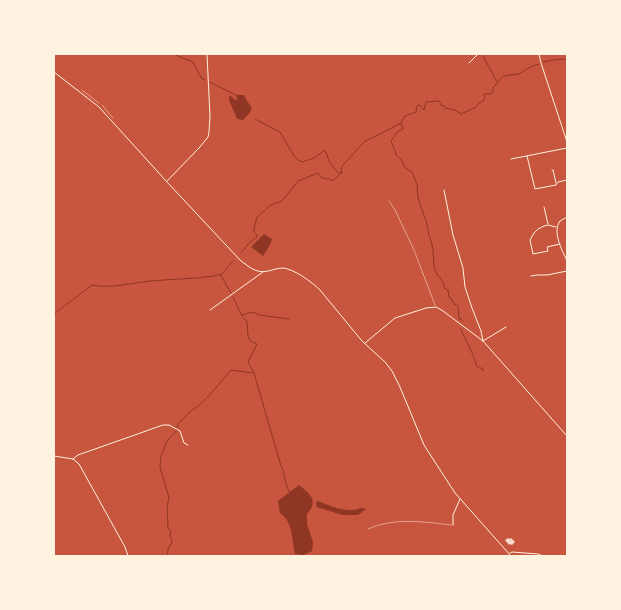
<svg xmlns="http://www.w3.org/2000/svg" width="621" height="610" font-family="'Space Grotesk',sans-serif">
<rect width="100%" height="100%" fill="#c8553d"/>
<g fill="#8f3625">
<path d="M236,95H244C250,110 258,104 243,120L237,119L229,100V97L231,96L234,99L236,100L237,99Z"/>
<path d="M264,234L272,239L270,245L263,256L251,247Z"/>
<path d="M299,485C310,494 319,500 307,514V524L313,542L312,551L304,555L295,554C292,541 293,521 280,513L278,501Z"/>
<path d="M318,501C331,506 347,514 361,508L366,509L358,515H342L317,507L316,503Z"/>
</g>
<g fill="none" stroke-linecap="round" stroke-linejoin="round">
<g stroke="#8f3625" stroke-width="1">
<path d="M173,54L193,62L202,79L205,80"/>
<path d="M479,55L482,54L497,82"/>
<path d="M543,62L553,60L567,59"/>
<path d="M209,82L236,95"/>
<path d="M255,119L280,132L294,156L297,159L302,162L314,158L325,150L330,163L338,173L342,172"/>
<path d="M397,156L391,141L397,132L403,129L401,123"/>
<path d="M398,157L401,159L405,168L412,172L417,184L418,198L427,224L429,236L430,237L433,249L434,267L437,275L440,277L442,281L444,284V288L448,290L449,297L451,298L454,304L458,306L459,319L462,320V321"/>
<path d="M241,253L250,242L257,237V235L254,232V229L257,217L271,205L282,201L298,181L318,173L322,178L329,179L332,181L342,173L341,169L343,165L365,141L378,135L401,123L405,116L416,112L417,106L420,105L424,110L426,102L439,101L441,105L444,106L445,108L455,110L461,114L476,107L477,105L485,99L484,95L485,94H491L493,92V88L503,76L519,74L532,66L539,64"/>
<path d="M220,274L231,293"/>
<path d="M233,297L243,318L247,321L248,336L250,341L257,344L248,362L254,373L281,466"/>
<path d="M54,314L92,285C112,289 130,283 151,281C172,279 193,279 214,276L222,274L233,261"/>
<path d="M242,315L253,312L259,315L289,319"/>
<path d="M461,329C464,339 475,355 476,365L479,368H482L483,371"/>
<path d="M177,428L178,424L192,410L197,407L208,397L231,370L253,373"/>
<path d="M282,467L287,487L290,493"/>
<path d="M168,556C168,554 167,552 168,550C169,544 175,543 170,536L171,532L168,528L167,507L169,498L160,467L161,456L167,441L177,430"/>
</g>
</g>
<path fill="#f7dbc8" d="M508,538L509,539L511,538L515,542L512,545L510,544L509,545L505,540Z"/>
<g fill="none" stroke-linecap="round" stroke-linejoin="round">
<g stroke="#fff3e0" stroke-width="0.5">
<path d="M82,90L99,103"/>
<path d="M102,105L113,118"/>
</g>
<g stroke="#fff3e0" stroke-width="0.5">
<path d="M389,201L395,210L414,250L435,305"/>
<path d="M368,529C395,517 424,522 452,525"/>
</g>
<g stroke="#fff3e0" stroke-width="1">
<path d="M469,63L478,54"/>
<path d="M527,156L535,189L556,185L558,182L567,180"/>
<path d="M511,159L567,148"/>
<path d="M552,170H553L556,183"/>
<path d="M167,181L199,148L208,137L209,132L210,117L207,54"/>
<path d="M444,190L453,235L463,268L465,287L472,308L481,331L483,341"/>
<path d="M544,207L548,224"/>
<path d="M567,217L560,221C552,232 562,250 567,261"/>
<path d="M556,227L548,225L544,226L538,229L534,233L530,240L533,254L548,251L547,247L560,244"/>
<path d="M531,276L537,275H547L567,271"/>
<path d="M210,310L263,272"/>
<path d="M483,341L506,327"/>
<path d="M365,343L395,318L426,308L436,307L443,311L483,341L567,436"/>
<path d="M54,456L73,459L79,464L125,547L128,556"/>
<path d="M73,459L78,455L163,425H169L180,431L184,443L188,445"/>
<path d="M453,525V515L460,499"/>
<path d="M510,553L512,552L538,554L543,556"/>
</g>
<g stroke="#fff3e0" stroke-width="1">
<path d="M539,54L541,63L567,142"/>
<path d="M54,72L99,107L167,182L240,260C248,266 256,274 268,271C273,270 278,268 283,268C294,269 312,282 320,290L362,341L385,362L392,371L400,387L424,445L455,493L511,556"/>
</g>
</g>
<rect width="621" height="610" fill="none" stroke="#fff3e0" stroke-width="110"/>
</svg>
